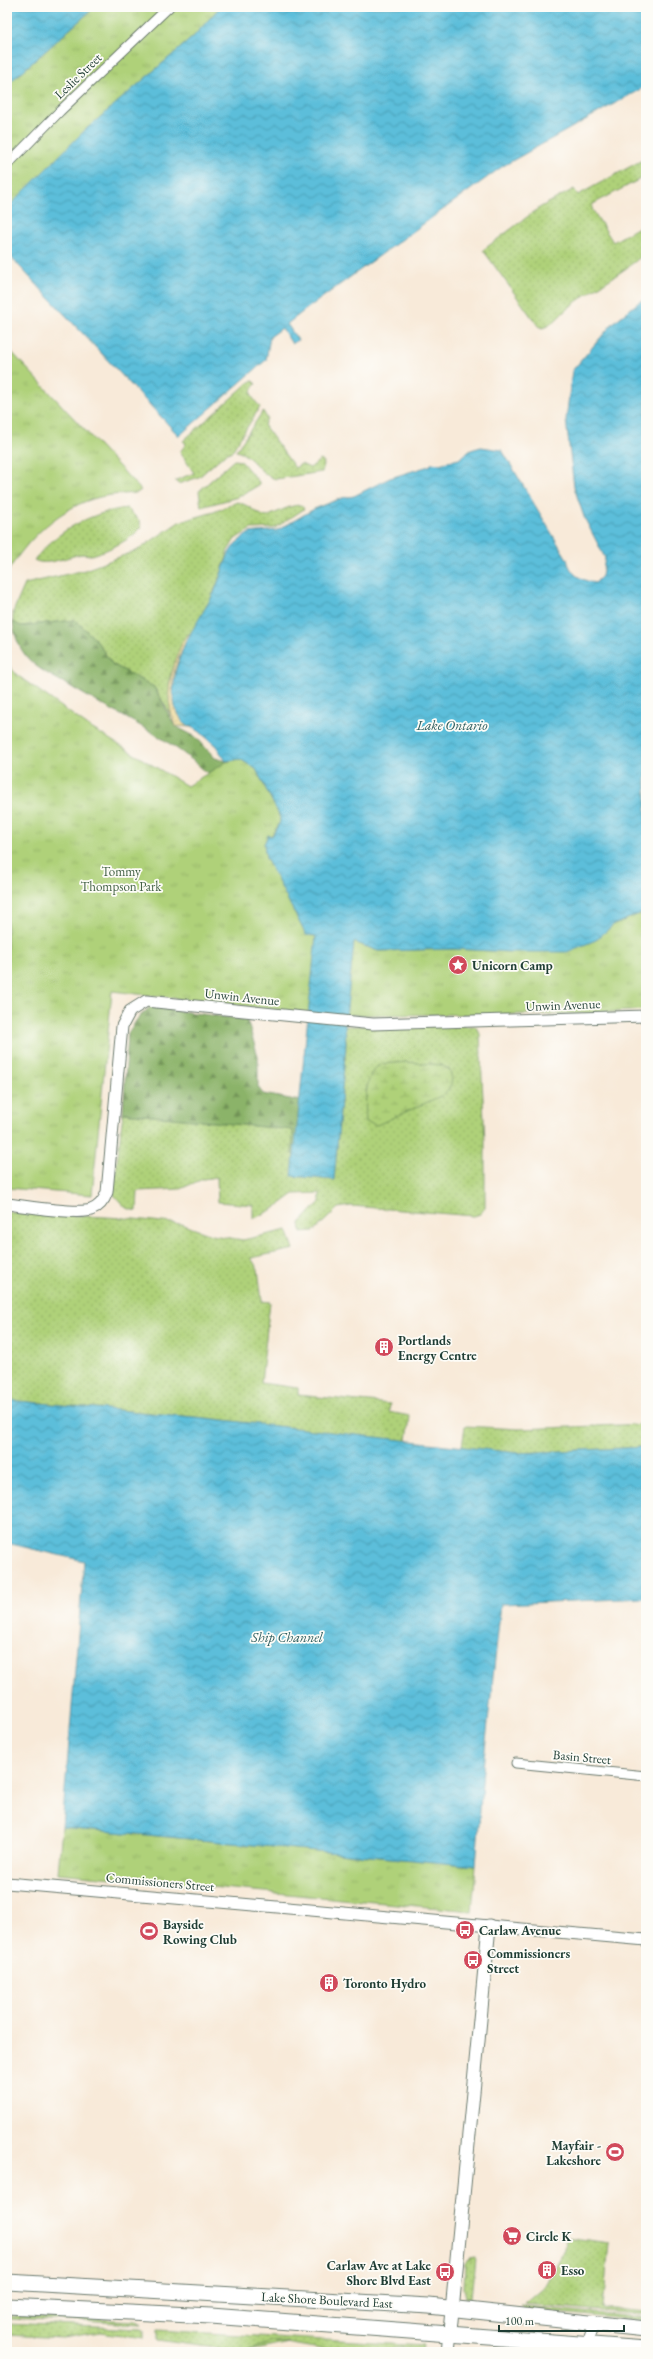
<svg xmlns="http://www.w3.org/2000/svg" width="653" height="2359" font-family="'EB Garamond',serif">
<defs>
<pattern id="grass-dots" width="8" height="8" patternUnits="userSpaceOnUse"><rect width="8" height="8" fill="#afd179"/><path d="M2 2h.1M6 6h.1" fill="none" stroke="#96b469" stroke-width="1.8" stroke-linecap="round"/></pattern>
<pattern id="forest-firs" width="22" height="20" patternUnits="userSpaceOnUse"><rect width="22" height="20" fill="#8bb369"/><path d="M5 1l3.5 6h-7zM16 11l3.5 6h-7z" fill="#719357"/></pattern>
<pattern id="wetland-marsh" width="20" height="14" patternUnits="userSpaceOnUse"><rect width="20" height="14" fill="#afd179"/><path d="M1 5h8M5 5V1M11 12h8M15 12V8" fill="none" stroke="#96b469"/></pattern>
<pattern id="sand-dots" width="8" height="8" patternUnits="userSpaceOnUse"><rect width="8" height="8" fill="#eeda9e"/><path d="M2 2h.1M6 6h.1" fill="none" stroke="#ccbc89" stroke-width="1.8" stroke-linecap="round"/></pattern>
<pattern id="park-tufts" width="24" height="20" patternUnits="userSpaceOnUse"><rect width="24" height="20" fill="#afd179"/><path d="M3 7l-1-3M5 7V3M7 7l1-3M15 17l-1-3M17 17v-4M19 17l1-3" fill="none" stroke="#96b469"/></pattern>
<pattern id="garden-furrows" width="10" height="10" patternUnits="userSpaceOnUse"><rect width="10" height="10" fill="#afd179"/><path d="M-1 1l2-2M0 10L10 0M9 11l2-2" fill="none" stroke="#96b469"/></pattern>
<pattern id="water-waves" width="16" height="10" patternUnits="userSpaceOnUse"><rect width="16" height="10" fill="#5bbeda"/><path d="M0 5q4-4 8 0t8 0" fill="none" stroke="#4b9cb2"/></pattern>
</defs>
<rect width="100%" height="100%" fill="#fdfcf7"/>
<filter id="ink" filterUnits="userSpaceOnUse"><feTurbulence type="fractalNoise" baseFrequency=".025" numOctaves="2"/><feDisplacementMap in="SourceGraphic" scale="8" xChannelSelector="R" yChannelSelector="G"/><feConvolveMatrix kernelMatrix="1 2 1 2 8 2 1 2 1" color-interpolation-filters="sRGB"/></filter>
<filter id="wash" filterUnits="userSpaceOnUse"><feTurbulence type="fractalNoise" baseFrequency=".012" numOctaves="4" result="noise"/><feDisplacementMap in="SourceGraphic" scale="16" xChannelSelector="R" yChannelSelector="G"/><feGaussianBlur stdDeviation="0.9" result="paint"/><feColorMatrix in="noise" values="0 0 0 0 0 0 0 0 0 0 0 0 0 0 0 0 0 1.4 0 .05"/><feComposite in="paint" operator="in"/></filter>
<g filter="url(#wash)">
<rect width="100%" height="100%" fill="#f8ead9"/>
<g fill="url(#grass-dots)" stroke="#678756" fill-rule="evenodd">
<path d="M646,158V176L593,204L592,209L613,242L646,223V252C622,275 592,288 567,309C560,315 552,326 542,328L538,326L483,250L539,208L574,189L578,195Z"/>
<path d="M253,381L256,384C246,393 254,399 260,407L232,451L225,454L199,477L178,484L176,482V480L194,473L180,452L186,444L183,441L249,382Z"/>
<path d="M263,411L267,418L264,425L295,468L301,464L310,468L320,460L324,462L322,472L276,479C258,475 254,455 236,451Z"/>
<path d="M234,460L241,461L259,482V485L238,497L201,507L199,491Z"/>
<path d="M237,502C248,504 255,513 266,517C277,513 289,505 301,505L304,509L275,528L251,529L235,539L227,552V557L214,592L193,632L187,635L169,679L171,715L154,687L112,664L96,640L75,620L21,626L13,622V612L25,584L85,570L138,550L179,522L214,512Z"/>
<path d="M127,508L140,521L141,527C135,538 103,553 91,555C88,555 85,554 82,554C69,556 46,567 34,560C58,530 89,513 127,508Z"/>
<path d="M345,1026H475L480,1034L485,1142V1208L480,1214L474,1216L351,1206L338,1208L314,1231L301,1232L300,1223L320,1202V1193L294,1194L275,1208L253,1219V1205L218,1202L217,1177L203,1179L180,1189L138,1191L137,1211L126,1208L113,1194L123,1113L294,1130L293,1176L334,1180L346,1044ZM406,1062L441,1065L366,1121V1090L380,1065Z"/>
<path d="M7,1212L125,1218L181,1224L212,1235L243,1240L287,1230L294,1249L251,1258L258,1269L262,1301L270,1302L261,1383L298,1388V1395L390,1404L389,1412L410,1416L407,1441L205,1418L7,1400Z"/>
<path d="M646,1424V1447L518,1453L462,1447L465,1426L519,1429Z"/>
<path d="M566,2237L609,2243L603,2308L646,2312V2315L525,2304L545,2287L565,2250Z"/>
<path d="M475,2258L471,2298H466L464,2289L465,2263L469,2259Z"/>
<path d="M521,2306L646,2318V2321L525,2310Z"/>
<path d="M7,2315L136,2321L141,2324L7,2318Z"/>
<path d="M7,2323L142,2329L144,2330V2338L100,2332L62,2338L7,2335Z"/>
<path d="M157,2330L424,2346L423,2350L396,2348L387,2352H337L280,2342H271L245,2352L157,2340Z"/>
</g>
<g fill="url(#forest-firs)" stroke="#55784e">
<path d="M75,620L96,640L112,664L154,687L175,726L196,737L215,758L226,761L240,759L207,773C167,735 115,714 68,685C54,677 36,669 26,656C18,646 14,634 13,622L21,626Z"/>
<path d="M150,1007L247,1020L258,1056V1087L263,1094L301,1101L295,1154H292L293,1130L123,1113L128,1033L138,1018Z"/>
</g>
<path fill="url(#wetland-marsh)" stroke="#678756" d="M406,1062L441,1065L449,1069C454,1081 452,1086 443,1095L377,1125L366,1122C365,1107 364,1070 381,1065C389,1063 398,1063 406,1062Z"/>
<path fill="url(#sand-dots)" stroke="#868c69" d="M193,632C182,647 170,674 173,694C175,703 180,714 183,723L191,727L175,726C165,698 168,681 178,654C181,644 183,636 193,632Z"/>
<g fill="url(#park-tufts)" stroke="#678756">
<path d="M95,7H220L193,37L84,131L7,208V85Z"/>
<path d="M7,347L141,490L137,493C125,494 112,494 100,497C61,506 27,539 7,573Z"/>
<path d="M7,663L17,675L91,728L187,786L226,762L240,759L256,769L280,817V822L271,836L268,835L264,844L266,858L306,935L316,936L309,1014L112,991L92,1195L7,1188Z"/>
<path d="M646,911V1010L577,1014L346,1015L354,942L378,951L454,949L511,952L596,940L613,925Z"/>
<path d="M62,1827L476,1866L472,1911L58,1873Z"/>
</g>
<path fill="url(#garden-furrows)" stroke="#678756" d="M271,2342L289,2343L245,2352Z"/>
<g fill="url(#water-waves)" stroke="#3d7e87">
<path d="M7,7H95L7,85Z"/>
<path d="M220,7H646V86L503,166L305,310L287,324L298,340L292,344L282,328L270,337L266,360L179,436L7,253V208L84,131L193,37Z"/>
<path d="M646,299V911L613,925L596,940L567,952H511L454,949L378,951L354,942L345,1026L346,1044L334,1180L292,1176L316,936L306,935L266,858L264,844L268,835L272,836L280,822V817L256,769L240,759L226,761L216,746L199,731L183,723L175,707L173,693L176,669L185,643L214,593L229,553L235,544L249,533L278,530L314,509L342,498L354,496L390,478L429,466L432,463L439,464L459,459L471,450L481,447L502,450L567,559C570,574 580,580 595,583L602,576L605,558L584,517L574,487L566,420L572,371L613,323L639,302Z"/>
<path d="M7,1400L205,1418L518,1453L646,1447V1598L501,1604L483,1768L476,1866L62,1827L84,1561L7,1543Z"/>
</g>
</g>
<g filter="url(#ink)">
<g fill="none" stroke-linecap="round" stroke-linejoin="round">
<defs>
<g id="minor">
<path d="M7,165L60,111L169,7"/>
<path d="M516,1763L646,1776"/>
<path d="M584,2352L594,2324"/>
</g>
<g id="tertiary">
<path d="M7,1204C26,1206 75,1215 91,1210C99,1207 104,1201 107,1192L122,1026L130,1011L146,1001L373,1024L646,1016"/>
<path d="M7,1883L646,1940"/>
</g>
<path id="secondary" d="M448,2352L489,1926"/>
<g id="trunk">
<path d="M7,2282L429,2306L646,2329"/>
<path d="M7,2306L211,2316L646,2349"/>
</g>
</defs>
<use href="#minor" stroke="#6b7a6e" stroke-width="11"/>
<use href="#tertiary" stroke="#6b7a6e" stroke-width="13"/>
<use href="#secondary" stroke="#6b7a6e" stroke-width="15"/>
<use href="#trunk" stroke="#6b7a6e" stroke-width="17"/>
<use href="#minor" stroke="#fff" stroke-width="9"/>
<use href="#tertiary" stroke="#fff" stroke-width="11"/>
<use href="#secondary" stroke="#fff" stroke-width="13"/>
<use href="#trunk" stroke="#fff" stroke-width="15"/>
</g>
</g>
<defs>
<symbol id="sight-disc" viewBox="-11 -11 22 22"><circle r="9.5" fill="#d1495b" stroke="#fdfcf7"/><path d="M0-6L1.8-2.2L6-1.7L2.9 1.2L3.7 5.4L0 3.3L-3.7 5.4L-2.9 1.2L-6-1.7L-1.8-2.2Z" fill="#fff"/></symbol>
<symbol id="building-disc" viewBox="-11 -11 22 22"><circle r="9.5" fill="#d1495b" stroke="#fdfcf7"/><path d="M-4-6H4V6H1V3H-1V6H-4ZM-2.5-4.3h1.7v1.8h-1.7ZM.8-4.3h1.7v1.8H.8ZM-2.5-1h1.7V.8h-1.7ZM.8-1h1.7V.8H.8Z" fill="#fff"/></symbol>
<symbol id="bus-disc" viewBox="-11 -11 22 22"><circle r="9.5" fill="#d1495b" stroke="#fdfcf7"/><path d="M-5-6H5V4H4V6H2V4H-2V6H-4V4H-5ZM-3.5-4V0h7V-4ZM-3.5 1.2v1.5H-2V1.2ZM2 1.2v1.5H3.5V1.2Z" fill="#fff"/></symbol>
<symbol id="stadium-disc" viewBox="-11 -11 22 22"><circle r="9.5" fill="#d1495b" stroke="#fdfcf7"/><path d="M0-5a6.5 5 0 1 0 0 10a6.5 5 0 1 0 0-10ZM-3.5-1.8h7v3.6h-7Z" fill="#fff"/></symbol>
<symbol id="supermarket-disc" viewBox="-11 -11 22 22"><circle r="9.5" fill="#d1495b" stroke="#fdfcf7"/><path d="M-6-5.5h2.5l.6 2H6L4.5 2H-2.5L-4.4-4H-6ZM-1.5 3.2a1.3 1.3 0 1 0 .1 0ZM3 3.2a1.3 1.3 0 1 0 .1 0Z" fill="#fff"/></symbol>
</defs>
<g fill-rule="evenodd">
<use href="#sight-disc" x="447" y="954" width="22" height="22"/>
<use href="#building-disc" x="373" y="1336" width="22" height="22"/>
<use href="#bus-disc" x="454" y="1919" width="22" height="22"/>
<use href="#stadium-disc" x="138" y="1920" width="22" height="22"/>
<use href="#bus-disc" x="462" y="1949" width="22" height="22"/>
<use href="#building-disc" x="318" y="1972" width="22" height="22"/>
<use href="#stadium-disc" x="604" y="2141" width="22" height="22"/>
<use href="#supermarket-disc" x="501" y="2225" width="22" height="22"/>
<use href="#building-disc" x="536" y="2259" width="22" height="22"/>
<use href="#bus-disc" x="434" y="2261" width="22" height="22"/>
</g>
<g text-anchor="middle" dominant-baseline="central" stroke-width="3.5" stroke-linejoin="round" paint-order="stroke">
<g font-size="13" fill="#1f3d34" stroke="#fdfcf7">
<text transform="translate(78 76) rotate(-44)">Leslie Street</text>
<text transform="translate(242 997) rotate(6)">Unwin Avenue</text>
<text transform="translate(563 1005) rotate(-2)">Unwin Avenue</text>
<text transform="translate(582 1757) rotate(5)">Basin Street</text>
<text transform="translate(160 1882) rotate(5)">Commissioners Street</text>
<text transform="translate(327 2300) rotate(3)">Lake Shore Boulevard East</text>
</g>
<g font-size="13" fill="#436245" stroke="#fdfcf7">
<text x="121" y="871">Tommy<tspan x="121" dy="15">Thompson Park</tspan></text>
</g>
<g font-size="13" font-weight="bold" fill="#1f3d34" stroke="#fdfcf7" text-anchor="start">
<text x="472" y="965">Unicorn Camp</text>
<text x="398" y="1340">Portlands<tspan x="398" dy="15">Energy Centre</tspan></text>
<text x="163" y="1924">Bayside<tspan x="163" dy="15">Rowing Club</tspan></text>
<text x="479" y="1930">Carlaw Avenue</text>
<text x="487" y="1953">Commissioners<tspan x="487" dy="15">Street</tspan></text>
<text x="343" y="1983">Toronto Hydro</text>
<text x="601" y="2145" text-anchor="end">Mayfair -<tspan x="601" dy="15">Lakeshore</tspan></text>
<text x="526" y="2236">Circle K</text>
<text x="431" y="2265" text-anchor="end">Carlaw Ave at Lake<tspan x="431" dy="15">Shore Blvd East</tspan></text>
<text x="561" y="2270">Esso</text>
</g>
<g font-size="14" font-style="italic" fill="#2e5d5e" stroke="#fdfcf7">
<text x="452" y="725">Lake Ontario</text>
<text x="287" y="1637">Ship Channel</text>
</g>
</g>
<rect width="653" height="2359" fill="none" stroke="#fdfcf7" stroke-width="24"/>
<path d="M499 2325v6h125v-6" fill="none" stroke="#1f3d34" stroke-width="2"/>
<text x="505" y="2325" font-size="12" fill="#1f3d34" stroke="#fdfcf7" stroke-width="3" paint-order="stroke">100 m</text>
</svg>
